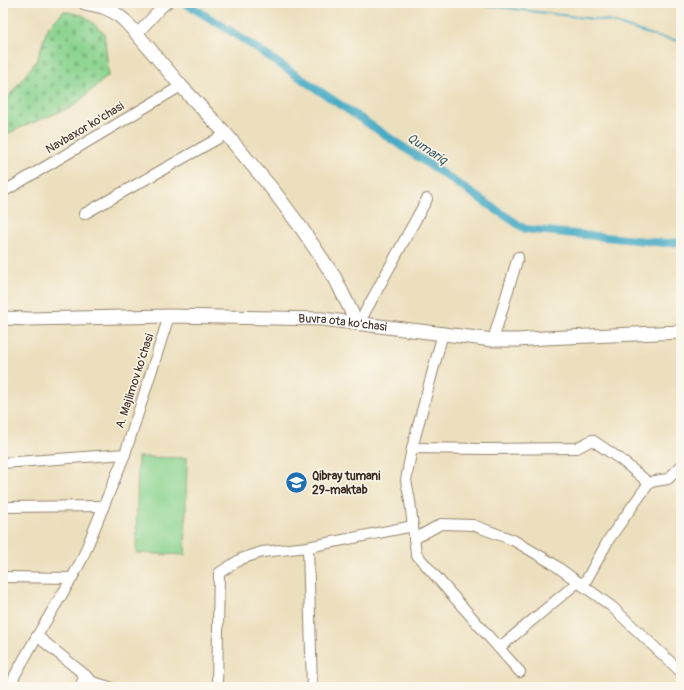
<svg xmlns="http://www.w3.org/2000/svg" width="684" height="690" font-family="Pangolin,sans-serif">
<defs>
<pattern id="cemetery-stones" width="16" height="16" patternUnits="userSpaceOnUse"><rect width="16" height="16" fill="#8ad38f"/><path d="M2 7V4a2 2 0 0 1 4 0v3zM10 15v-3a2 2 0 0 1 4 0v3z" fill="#78b57b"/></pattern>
</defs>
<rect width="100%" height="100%" fill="#fbf7ec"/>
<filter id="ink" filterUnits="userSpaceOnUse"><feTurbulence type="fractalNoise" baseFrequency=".025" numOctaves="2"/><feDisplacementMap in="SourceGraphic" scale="8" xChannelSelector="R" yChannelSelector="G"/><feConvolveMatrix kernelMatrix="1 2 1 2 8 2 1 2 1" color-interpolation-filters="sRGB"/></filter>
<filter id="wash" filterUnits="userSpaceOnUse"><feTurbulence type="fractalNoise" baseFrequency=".012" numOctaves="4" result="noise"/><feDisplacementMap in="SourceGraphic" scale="16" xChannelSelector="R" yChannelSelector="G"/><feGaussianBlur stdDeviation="0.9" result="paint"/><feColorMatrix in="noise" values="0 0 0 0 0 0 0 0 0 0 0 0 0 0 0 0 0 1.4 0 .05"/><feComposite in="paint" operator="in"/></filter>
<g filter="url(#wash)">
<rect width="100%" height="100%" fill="#ecdfbd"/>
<path fill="url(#cemetery-stones)" stroke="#627e56" d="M64,11L85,16L104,33L109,75L72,107L17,129L3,137V104L37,60L48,27Z"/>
<path fill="#8ad38f" stroke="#627e56" d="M138,457L187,458L185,555L136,553Z"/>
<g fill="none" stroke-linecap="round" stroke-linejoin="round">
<path stroke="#46abc5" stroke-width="2" d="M467,3L609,21L658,37L681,41"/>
<path stroke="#46abc5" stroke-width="8" d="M185,3L232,32L525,229L665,243L681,242"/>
</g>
</g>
<g filter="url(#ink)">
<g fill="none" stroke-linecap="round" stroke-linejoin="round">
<defs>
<g id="minor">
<path d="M137,34L161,8L167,3"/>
<path d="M3,192L181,86"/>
<path d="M84,214L226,134"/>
<path d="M359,323L427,199"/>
<path d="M443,333L412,448L406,480L410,501L416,554L520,672"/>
<path d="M493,340L518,257"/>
<path d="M412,448L486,449L577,448L592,440L620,459L649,483"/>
<path d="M3,463L125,454"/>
<path d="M3,507L104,506"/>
<path d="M414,539L441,524L473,525L513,540L552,563L611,606L681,672"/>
<path d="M308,547L312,687"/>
<path d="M3,577L72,578"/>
<path d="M583,586L609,539L649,483L655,481L668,479L681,466"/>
<path d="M37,636L85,675L98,687"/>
<path d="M499,648L578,582"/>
<path d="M93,682L110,687"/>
<path d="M11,687L15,675L37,636L72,578L82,559L125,454L169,316"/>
<path d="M80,687L85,675"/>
<path d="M217,687L219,573L241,559L262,552L308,547L413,526"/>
</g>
<g id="major">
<path d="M85,3L103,7L114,12L124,20L137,34L181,86L226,134L273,190L302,229L335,278L353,315L354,322"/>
<path id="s1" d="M3,318L30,319L169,316L322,319L493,340H518L544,338L681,332"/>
</g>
</defs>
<use href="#minor" stroke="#94846e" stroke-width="12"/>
<use href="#major" stroke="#94846e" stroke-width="15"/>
<use href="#minor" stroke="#fff" stroke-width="10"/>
<use href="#major" stroke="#fff" stroke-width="13"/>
</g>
</g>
<defs>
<symbol id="school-disc" viewBox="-11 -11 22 22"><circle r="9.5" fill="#1f6fb2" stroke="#fbf7ec"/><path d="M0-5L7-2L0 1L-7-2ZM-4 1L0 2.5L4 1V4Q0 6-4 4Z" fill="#fff"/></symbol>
</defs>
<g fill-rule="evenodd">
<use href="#school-disc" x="284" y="470" width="25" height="25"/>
</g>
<g text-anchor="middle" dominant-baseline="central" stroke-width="3" stroke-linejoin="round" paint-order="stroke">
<g font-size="12" fill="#3b2a1e" stroke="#fbf7ec">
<text transform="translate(85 128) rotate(-31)">Navbaxor ko'chasi</text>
<text stroke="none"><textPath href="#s1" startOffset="340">Buvra ota ko'chasi</textPath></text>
<text transform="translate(135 381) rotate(-72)">A. Majlimov ko'chasi</text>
</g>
<g font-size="12" font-weight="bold" fill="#3b2a1e" stroke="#fbf7ec" text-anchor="start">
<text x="312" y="476">Qibray tumani<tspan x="312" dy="14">29-maktab</tspan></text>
</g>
<g font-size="13" font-style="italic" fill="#3f5e61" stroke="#fbf7ec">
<text transform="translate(427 149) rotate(34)">Qumariq</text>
</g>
</g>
<rect width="684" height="690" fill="none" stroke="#fbf7ec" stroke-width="16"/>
</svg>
